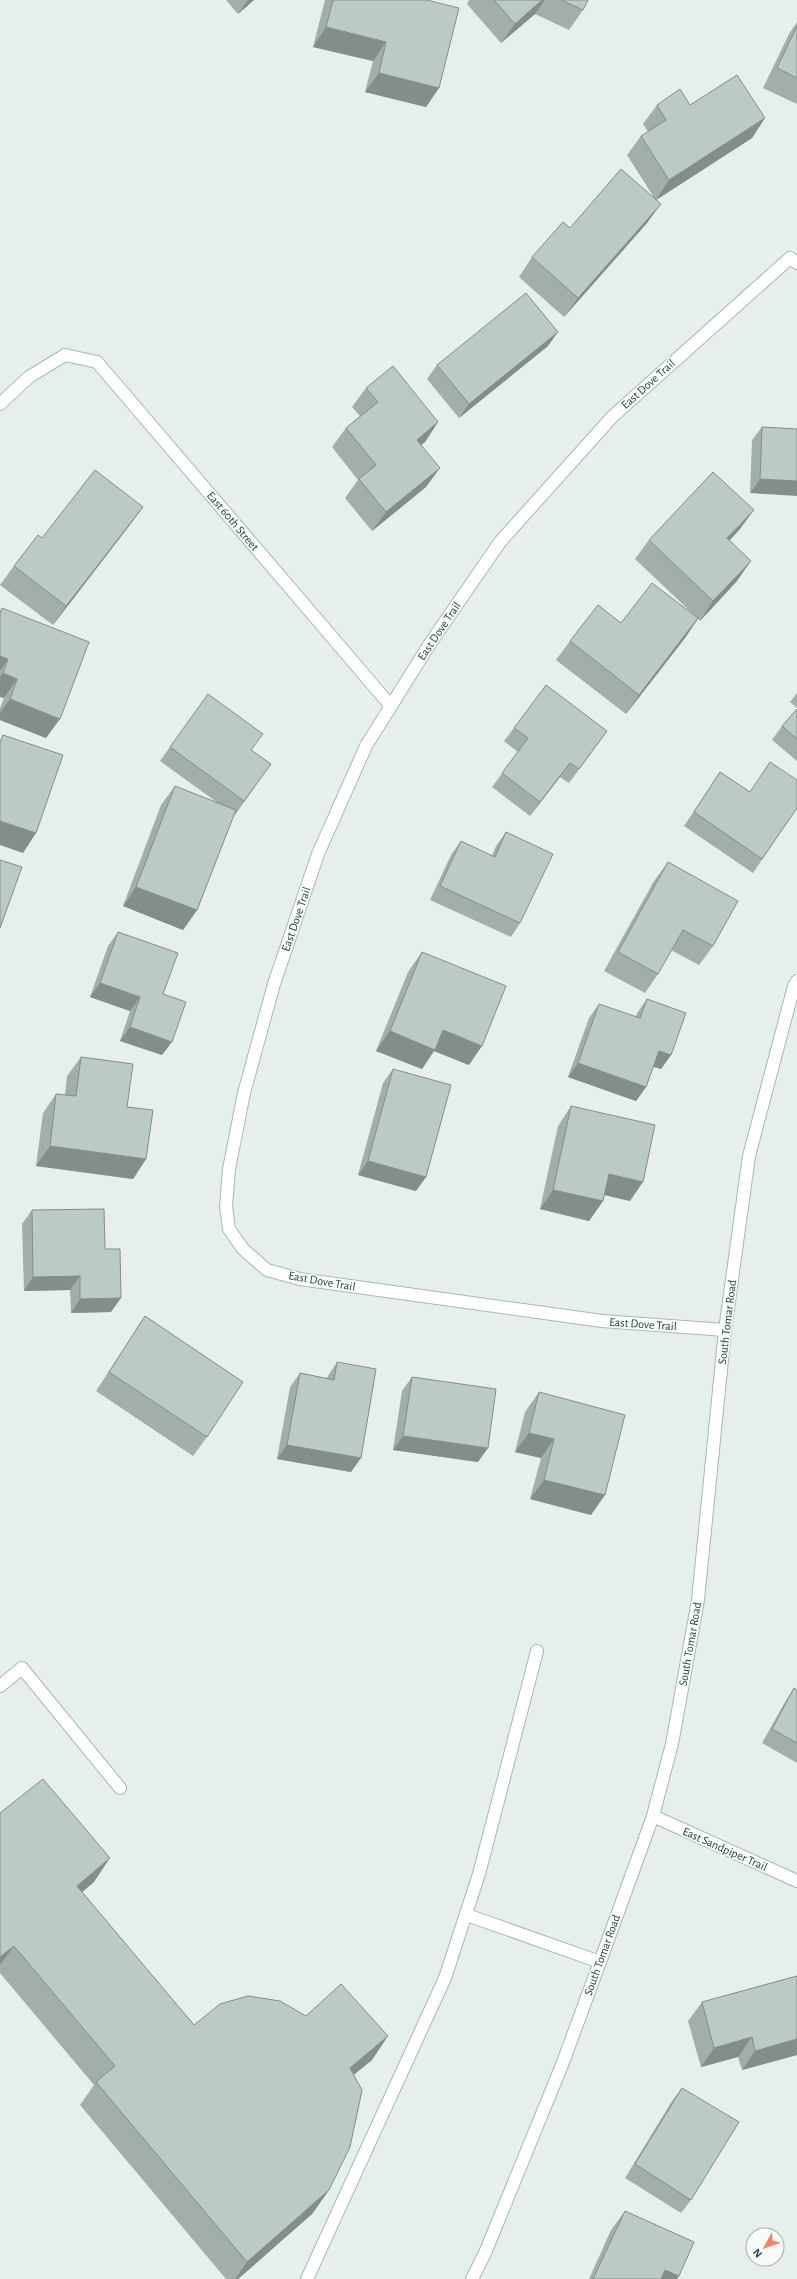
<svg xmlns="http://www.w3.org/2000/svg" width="797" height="2279" font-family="'Alegreya Sans',sans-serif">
<rect width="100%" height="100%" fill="#e6efeb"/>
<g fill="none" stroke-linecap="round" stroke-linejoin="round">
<defs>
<g id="minor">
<path d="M0,404L29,377L65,355L97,362L390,705"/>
<path d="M725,1330L602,1321L300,1279L267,1270L243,1249L229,1229L226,1206L229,1169L244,1093L274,984L318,854L366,746L429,645L500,542L612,417L790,258L797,263"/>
<path d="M0,1686L22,1668L120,1788"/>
<path d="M653,1816L797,1881"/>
<path d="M467,1915L600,1962"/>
<path d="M307,2279L445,1978L479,1874L537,1651"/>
<path d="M472,2279L485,2253L562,2065L600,1962L653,1816L672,1744L698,1600L725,1330L749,1156L794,986L797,981"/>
</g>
</defs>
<use href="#minor" stroke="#a8b8b2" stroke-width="14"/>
<use href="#minor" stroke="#fff" stroke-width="12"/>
</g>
<g fill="#a1aea9">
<path d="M226,0H254L238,14Z"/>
<path d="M325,0H427L439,88L426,107L365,92L373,61L313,47Z"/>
<path d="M469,0H588L583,10L569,30L535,14L501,43L467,4Z"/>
<path d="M797,22V104L763,88L789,34Z"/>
<path d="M657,105H690L765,118L752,138L656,200L647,223L564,317L519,277L532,257L570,228L655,199L627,155L641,136L648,132L643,124Z"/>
<path d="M548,346L459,418L427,379L437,365Z"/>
<path d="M366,388L438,422L425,442L421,445L426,487L372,531L345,498L358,480L332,447L346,428L360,416L352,407Z"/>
<path d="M762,427L797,429L750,493L752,440Z"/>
<path d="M143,507L129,526L53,625L0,585L14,566L42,538Z"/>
<path d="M740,529L729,541L737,581L700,621L698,619L685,638L626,714L556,660L570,641L692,613L635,559L649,540Z"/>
<path d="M2,608L46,738L0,720V708L4,698L0,697V611Z"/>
<path d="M797,693V708L790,702Z"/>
<path d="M797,709V761L772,740L782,726Z"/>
<path d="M514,728L607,731L569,783L560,777L530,816L492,787L518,752L504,741Z"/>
<path d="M170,747L251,750L271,764L235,815L234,814L197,910L183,930L123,906L161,805L175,786L218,803L160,761Z"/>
<path d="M720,772L750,792L797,808L753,873L684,826Z"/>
<path d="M506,832L520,923L511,937L430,900L451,855L461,841L492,856L496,846Z"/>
<path d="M668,862L713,946L699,965L671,950L658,974L645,993L604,971L654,881Z"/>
<path d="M118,932L163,994L162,1055L120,1041L130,1011L90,997L108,946Z"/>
<path d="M422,952L469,1065L434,1051L422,1069L376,1051L408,972Z"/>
<path d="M647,999L671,1055L661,1069L653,1067L646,1087L636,1101L568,1077L589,1018L599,1004L636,1017L637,1013Z"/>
<path d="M81,1057L127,1107L146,1159L133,1179L36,1166L43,1113L56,1094L65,1095L67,1076Z"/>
<path d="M393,1069L426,1177L416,1191L358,1175L383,1083Z"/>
<path d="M571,1106L630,1201L604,1195L603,1201L589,1221L540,1209L558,1126Z"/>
<path d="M32,1210L105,1249L111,1312L71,1313L70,1290L24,1291L22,1224Z"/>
<path d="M145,1316L207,1437L193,1456L96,1391L132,1336Z"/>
<path d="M337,1362L351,1472L277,1459L290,1387L300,1373L327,1378L328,1376Z"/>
<path d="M412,1377L478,1462L393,1450L402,1391Z"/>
<path d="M539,1392L591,1515L530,1499L541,1458L515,1452L525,1412Z"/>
<path d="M794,1688L797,1690V1763L762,1743L785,1702Z"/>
<path d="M0,1813L94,1882L82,1892L194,2025L372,2060L353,2075L329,2190L312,2214L238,2279H226L80,2105L94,2085L0,1973Z"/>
<path d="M797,1976V2055L742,2070L738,2057L701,2067L688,2021L702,2002Z"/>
<path d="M682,2088L691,2200L681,2213L625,2178L672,2101Z"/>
<path d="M625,2211L679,2276L677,2279H589L611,2230Z"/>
</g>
<g fill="#838d89">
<path d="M248,0H254L238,14Z"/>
<path d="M542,0H545L535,14L501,43L515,24Z"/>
<path d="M326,27L386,42L373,61L313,47Z"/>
<path d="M379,73L439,88L426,107L365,92Z"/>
<path d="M765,118L752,138L656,200L669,180Z"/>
<path d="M661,204L647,223L564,317L578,298Z"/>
<path d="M558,332L548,346L459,418L469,404Z"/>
<path d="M438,422L425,442L404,459L417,440Z"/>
<path d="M440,468L426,487L372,531L386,512Z"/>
<path d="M760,479L797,481V496L750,493Z"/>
<path d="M143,507L129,526L53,625L66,606Z"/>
<path d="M754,510L740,529L713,558L727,538Z"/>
<path d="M751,561L737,581L700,621L713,601Z"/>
<path d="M698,618L685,638L626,714L639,695Z"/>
<path d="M0,656L8,659L0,671Z"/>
<path d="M3,673L17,679L4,698L0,697V677Z"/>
<path d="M10,699L60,719L46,738L0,720V713Z"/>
<path d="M607,731L597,745L569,783L579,769Z"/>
<path d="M570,763L560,777L530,816L540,802Z"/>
<path d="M0,821L36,833L23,853L0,845Z"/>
<path d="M136,887L197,910L183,930L123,906Z"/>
<path d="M100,983L140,997L130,1011L90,997Z"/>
<path d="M130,1027L172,1042L162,1055L120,1041Z"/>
<path d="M443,1030L482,1046L469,1065L434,1051L422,1069L376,1051L390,1031Z"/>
<path d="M659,1051L671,1055L661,1069L649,1065Z"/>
<path d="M578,1063L646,1087L636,1101L568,1077Z"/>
<path d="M50,1146L146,1159L133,1179L36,1166Z"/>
<path d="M368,1161L426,1177L416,1191L358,1175Z"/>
<path d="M609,1174L643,1182L630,1201L596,1193Z"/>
<path d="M553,1190L603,1201L589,1221L540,1209Z"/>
<path d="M80,1276L70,1290L24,1291L33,1277Z"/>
<path d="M121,1298L111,1312L71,1313L80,1299Z"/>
<path d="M529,1433L554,1439L541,1458L515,1452Z"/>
<path d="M403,1436L488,1448L478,1462L393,1450Z"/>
<path d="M287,1445L361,1458L351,1472L277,1459Z"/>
<path d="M544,1480L605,1495L591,1515L530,1499Z"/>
<path d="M110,1858L94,1882L61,1910L77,1886Z"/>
<path d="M14,1946L0,1965V1957Z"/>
<path d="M388,2036L372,2060L333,2092L350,2068Z"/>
<path d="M752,2037L738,2057L701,2067L714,2048Z"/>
<path d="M797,2039V2055L742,2070L755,2051Z"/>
<path d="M329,2190L312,2214L238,2279H235L247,2262Z"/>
<path d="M665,2270L679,2276L677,2279H658Z"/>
</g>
<g fill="#bbcac4" stroke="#838d89">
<path d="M333,0H427L459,8L439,88L379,73L386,42L326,27Z"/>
<path d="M494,0H542L515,24Z"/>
<path d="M561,0H588L583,10Z"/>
<path d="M797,26V78L777,68Z"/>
<path d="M737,75L765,118L669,180L641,136L666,120L657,105L680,89L690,105Z"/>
<path d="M621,169L661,204L578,298L532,257L563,222L570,228Z"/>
<path d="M526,293L558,332L469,404L437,365Z"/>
<path d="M393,366L438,422L417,440L440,468L386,512L359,479L376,465L346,428L378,402L366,388Z"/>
<path d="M762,427L797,429V481L760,479Z"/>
<path d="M95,470L143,507L66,606L14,566L38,535L42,538Z"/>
<path d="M713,472L754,510L727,538L751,561L713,601L649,540Z"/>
<path d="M652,583L698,618L639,695L570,641L598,605L621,623Z"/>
<path d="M2,608L89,642L60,719L10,699L17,679L3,673L8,659L0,656V614Z"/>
<path d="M546,685L607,731L579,769L570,763L540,802L502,773L528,738L514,728Z"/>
<path d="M208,694L263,734L251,750L271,764L244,801L170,747Z"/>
<path d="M797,709V739L782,726Z"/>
<path d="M3,735L63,755L36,833L0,821V742Z"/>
<path d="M770,762L797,780V808L762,859L694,812L720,772L750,792Z"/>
<path d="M175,786L236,810L197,910L136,887Z"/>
<path d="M506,832L553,854L520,923L440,886L461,841L495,857Z"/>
<path d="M0,860L22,867L0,928Z"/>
<path d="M668,862L738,901L713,946L683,930L658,974L618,952Z"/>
<path d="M118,932L178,953L163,994L186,1002L172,1042L130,1027L140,997L100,983Z"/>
<path d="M422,952L506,986L482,1046L443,1030L435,1050L390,1031Z"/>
<path d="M647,999L686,1013L671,1055L659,1051L646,1087L578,1063L599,1004L640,1018Z"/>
<path d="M81,1057L133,1064L127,1107L153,1110L146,1159L50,1146L56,1094L76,1096Z"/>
<path d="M393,1069L451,1085L426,1177L368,1161Z"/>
<path d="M571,1106L655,1125L643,1182L609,1174L603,1201L553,1190Z"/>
<path d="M104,1209L105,1249H120L121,1298L80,1299V1276L33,1277L32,1210Z"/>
<path d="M145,1316L243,1382L207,1437L109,1372Z"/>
<path d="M337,1362L376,1369L361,1458L287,1445L300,1373L334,1380Z"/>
<path d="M412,1377L496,1389L488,1448L403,1436Z"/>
<path d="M539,1392L625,1415L605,1495L544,1480L554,1439L529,1433Z"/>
<path d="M794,1688L797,1690V1743L772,1729Z"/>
<path d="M43,1779L110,1858L77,1886L194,2025L220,2004L248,1996L280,2001L306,2016L341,1984L388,2036L350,2068L362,2090L350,2147L329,2190L247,2262L96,2082L115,2066L14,1946L0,1957V1813Z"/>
<path d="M797,1976V2039L755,2051L752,2037L714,2048L702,2002Z"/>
<path d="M682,2088L739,2122L691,2200L635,2164Z"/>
<path d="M625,2211L694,2242L679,2276L665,2270L661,2279H593Z"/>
</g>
<g text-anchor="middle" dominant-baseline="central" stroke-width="3.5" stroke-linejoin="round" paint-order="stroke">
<g font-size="12" fill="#24423a" stroke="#f7fbf9">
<text transform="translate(648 384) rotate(-42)">East Dove Trail</text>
<text transform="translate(233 521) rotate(50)">East 60th Street</text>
<text transform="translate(439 631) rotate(-56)">East Dove Trail</text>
<text transform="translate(296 919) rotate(-71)">East Dove Trail</text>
<text transform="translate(322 1281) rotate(10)">East Dove Trail</text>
<text transform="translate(727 1322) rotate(-83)">South Tomar Road</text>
<text transform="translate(643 1324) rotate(4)">East Dove Trail</text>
<text transform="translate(690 1644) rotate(-80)">South Tomar Road</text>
<text transform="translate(725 1849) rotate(24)">East Sandpiper Trail</text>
<text transform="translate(602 1955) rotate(-70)">South Tomar Road</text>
</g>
</g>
<g transform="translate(765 2247) rotate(230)"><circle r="19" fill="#f7fbf9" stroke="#a3b1ad"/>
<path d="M0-3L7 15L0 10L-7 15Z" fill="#f4845f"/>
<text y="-6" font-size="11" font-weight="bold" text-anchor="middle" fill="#24423a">N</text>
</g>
</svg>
